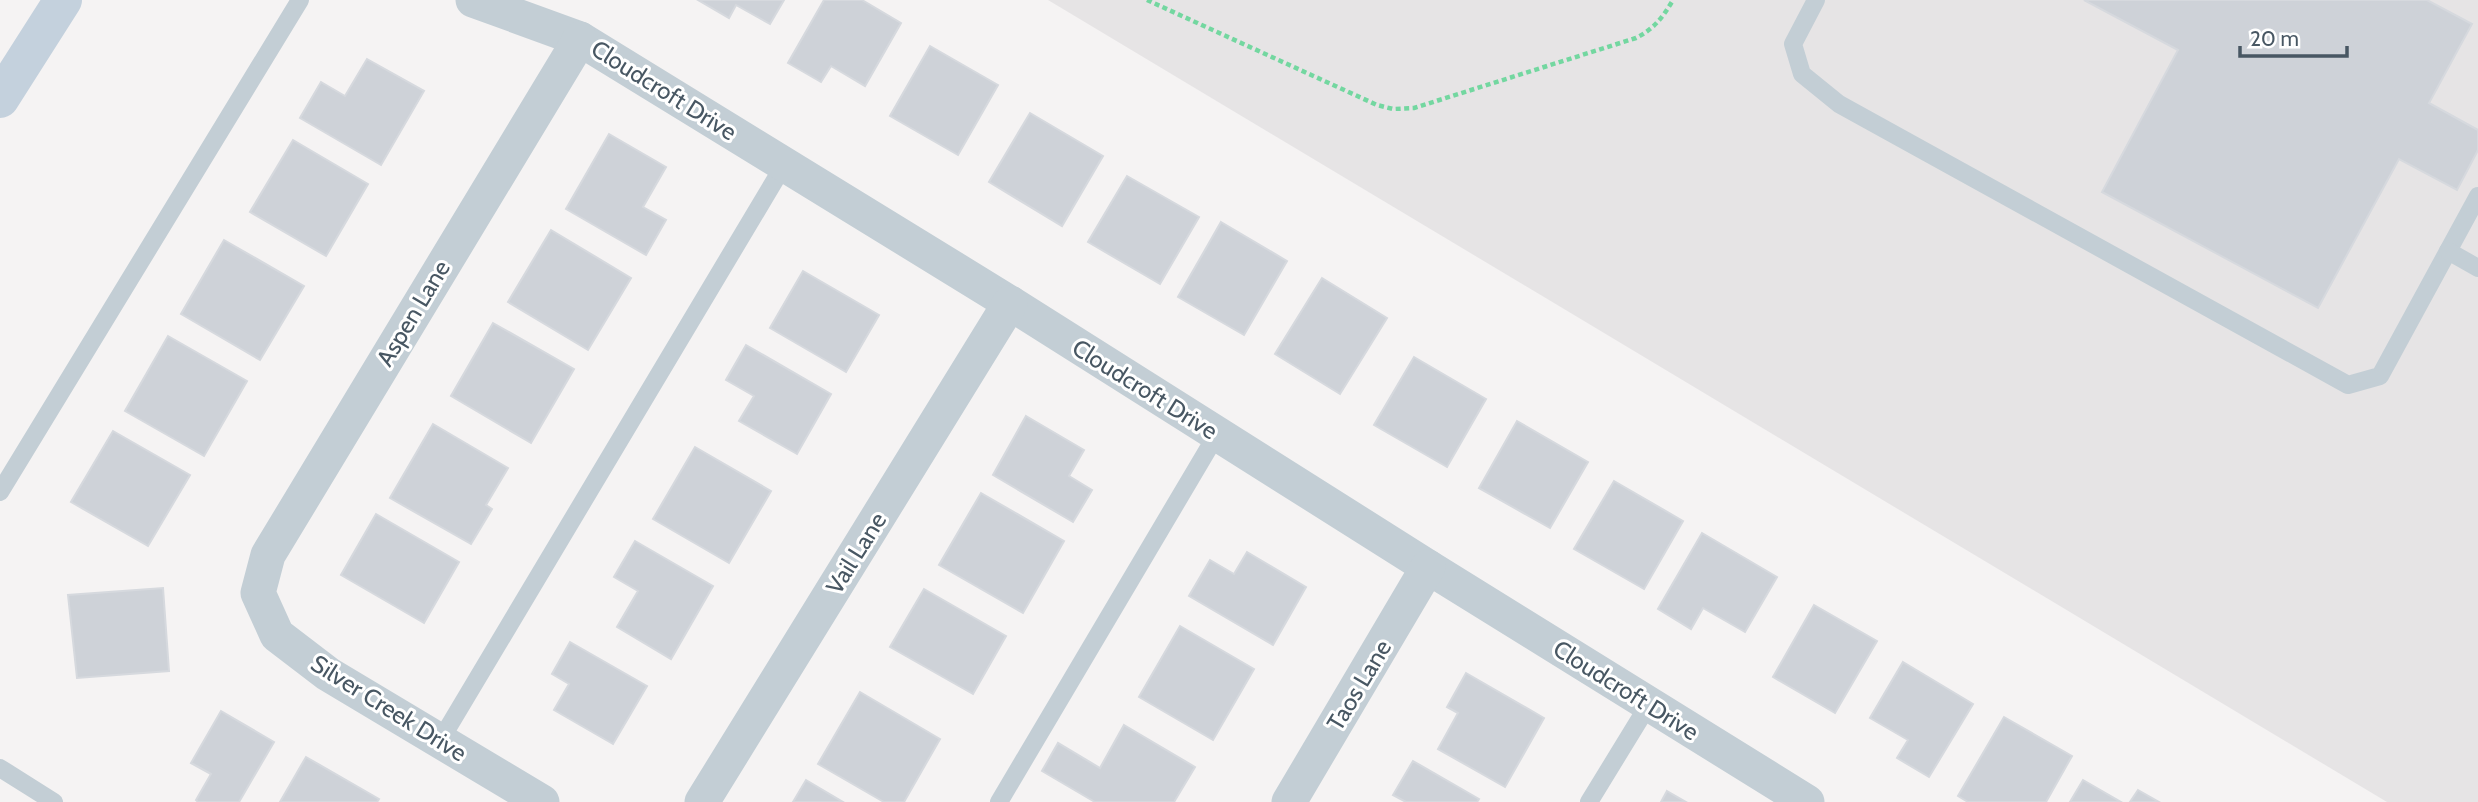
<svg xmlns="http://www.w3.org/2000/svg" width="2478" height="802" font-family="Cabin,sans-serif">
<rect width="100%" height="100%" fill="#f5f3f3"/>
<path fill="#e6e4e5" d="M1048,0H2478V802H2387Z"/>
<g fill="#ced2d8" stroke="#d6d9de" stroke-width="2">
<path d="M698,0H784L770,24L736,5L729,18Z"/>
<path d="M824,0H862L901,23L865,86L831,66L821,82L788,63Z"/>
<path d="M2084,0H2427L2472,24L2429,103L2478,130V150L2457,190L2399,159L2318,308L2102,192L2178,50Z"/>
<path d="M930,46L998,85L958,155L890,116Z"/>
<path d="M367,59L424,91L381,165L300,118L321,82L345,96Z"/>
<path d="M1030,113L1103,156L1062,226L989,182Z"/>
<path d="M609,134L666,167L643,207L666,220L646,255L566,209Z"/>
<path d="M293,140L368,184L326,256L250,212Z"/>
<path d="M1127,176L1199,217L1160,284L1088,242Z"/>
<path d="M1221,222L1287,261L1244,335L1178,297Z"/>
<path d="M551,230L631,278L588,350L508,302Z"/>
<path d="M224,240L304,286L260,360L181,314Z"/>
<path d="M803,271L879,315L846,372L770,328Z"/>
<path d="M1322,278L1387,318L1340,394L1275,354Z"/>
<path d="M493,323L574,369L531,443L451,396Z"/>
<path d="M168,336L247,381L204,456L125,411Z"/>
<path d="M746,345L831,394L797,454L739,421L754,396L726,380Z"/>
<path d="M1414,357L1486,399L1447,467L1374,425Z"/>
<path d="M1026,416L1084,450L1069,476L1092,490L1073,522L993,475Z"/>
<path d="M1517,421L1588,462L1550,528L1479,488Z"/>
<path d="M433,424L508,468L486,505L492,509L471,544L390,498Z"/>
<path d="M113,431L190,475L148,546L71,502Z"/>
<path d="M695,447L771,491L729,563L653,519Z"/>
<path d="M1614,481L1683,521L1644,589L1574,549Z"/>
<path d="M981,493L1064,541L1023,613L939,565Z"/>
<path d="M376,514L459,562L424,623L341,575Z"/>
<path d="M1702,533L1777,577L1745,632L1703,608L1691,629L1658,609Z"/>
<path d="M635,541L713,586L671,659L617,627L638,591L614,577Z"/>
<path d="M1247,552L1306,587L1273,645L1189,596L1210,560L1234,574Z"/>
<path d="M163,588L169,671L77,678L68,595Z"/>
<path d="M924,589L1006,636L973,694L890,647Z"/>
<path d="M1814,605L1877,641L1835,713L1773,677Z"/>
<path d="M1180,626L1254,669L1213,740L1139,697Z"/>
<path d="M570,642L647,686L613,744L554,710L569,684L552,674Z"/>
<path d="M1903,662L1973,704L1929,777L1897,758L1908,740L1870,718Z"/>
<path d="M1466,673L1544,718L1505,787L1438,749L1458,713L1447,707Z"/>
<path d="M860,692L940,739L904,802H884L818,764Z"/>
<path d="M221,711L274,742L239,802H198L196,800L211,774L191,763Z"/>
<path d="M2004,717L2072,756L2046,802H1968L1958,796Z"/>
<path d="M1124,725L1195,767L1174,802H1095L1042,771L1058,743L1100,768Z"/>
<path d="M306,757L379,799L377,802H280Z"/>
<path d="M1413,761L1479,799L1477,802H1406L1393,795Z"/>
<path d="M806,780L843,802H793Z"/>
<path d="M2083,780L2121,802H2070Z"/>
<path d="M2138,790L2159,802H2130Z"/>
<path d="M1667,791L1686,802H1661Z"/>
</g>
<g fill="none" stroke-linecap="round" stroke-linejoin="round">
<path stroke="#73d7a0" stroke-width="4.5" stroke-dasharray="5 3.5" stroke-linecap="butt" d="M1147,0L1377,105L1393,109L1414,108L1636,38C1654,29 1663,17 1673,0"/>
<g stroke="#c3ced5" stroke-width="18">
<path d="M1816,0L1793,44L1802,74L1839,104L2348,385L2380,376L2478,196"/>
<path d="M2448,251L2478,268"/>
<path d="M0,492L300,0"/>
<path d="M440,741L784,165"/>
<path d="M0,768L54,802"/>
<path d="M999,802L1217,434"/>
<path d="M1589,802L1649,704"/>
</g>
<g stroke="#c3ced5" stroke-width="35">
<path d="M473,0L580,39L1010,303L1428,567L1807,802"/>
<path d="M542,802L328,674L277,635L258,593L268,555L580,39"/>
<path d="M702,802L1010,303"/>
<path d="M1289,802L1428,567"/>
</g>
<path stroke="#c4d1dd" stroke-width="38" d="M0,99L63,0"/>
</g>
<g text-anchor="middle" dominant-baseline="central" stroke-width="6" stroke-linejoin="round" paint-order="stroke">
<g font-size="24" fill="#485763" stroke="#fff">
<text transform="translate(664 90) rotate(32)">Cloudcroft Drive</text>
<text transform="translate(413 313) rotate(-59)">Aspen Lane</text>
<text transform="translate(1145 389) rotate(32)">Cloudcroft Drive</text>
<text transform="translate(856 553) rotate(-58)">Vail Lane</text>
<text transform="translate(1359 685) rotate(-59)">Taos Lane</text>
<text transform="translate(1626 690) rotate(32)">Cloudcroft Drive</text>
<text transform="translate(389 708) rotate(32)">Silver Creek Drive</text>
</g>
</g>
<path d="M2240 46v10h107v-10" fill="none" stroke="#485763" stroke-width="3.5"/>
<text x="2250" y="46" font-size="21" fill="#485763" stroke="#ffffff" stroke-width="5" paint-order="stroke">20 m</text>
</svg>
